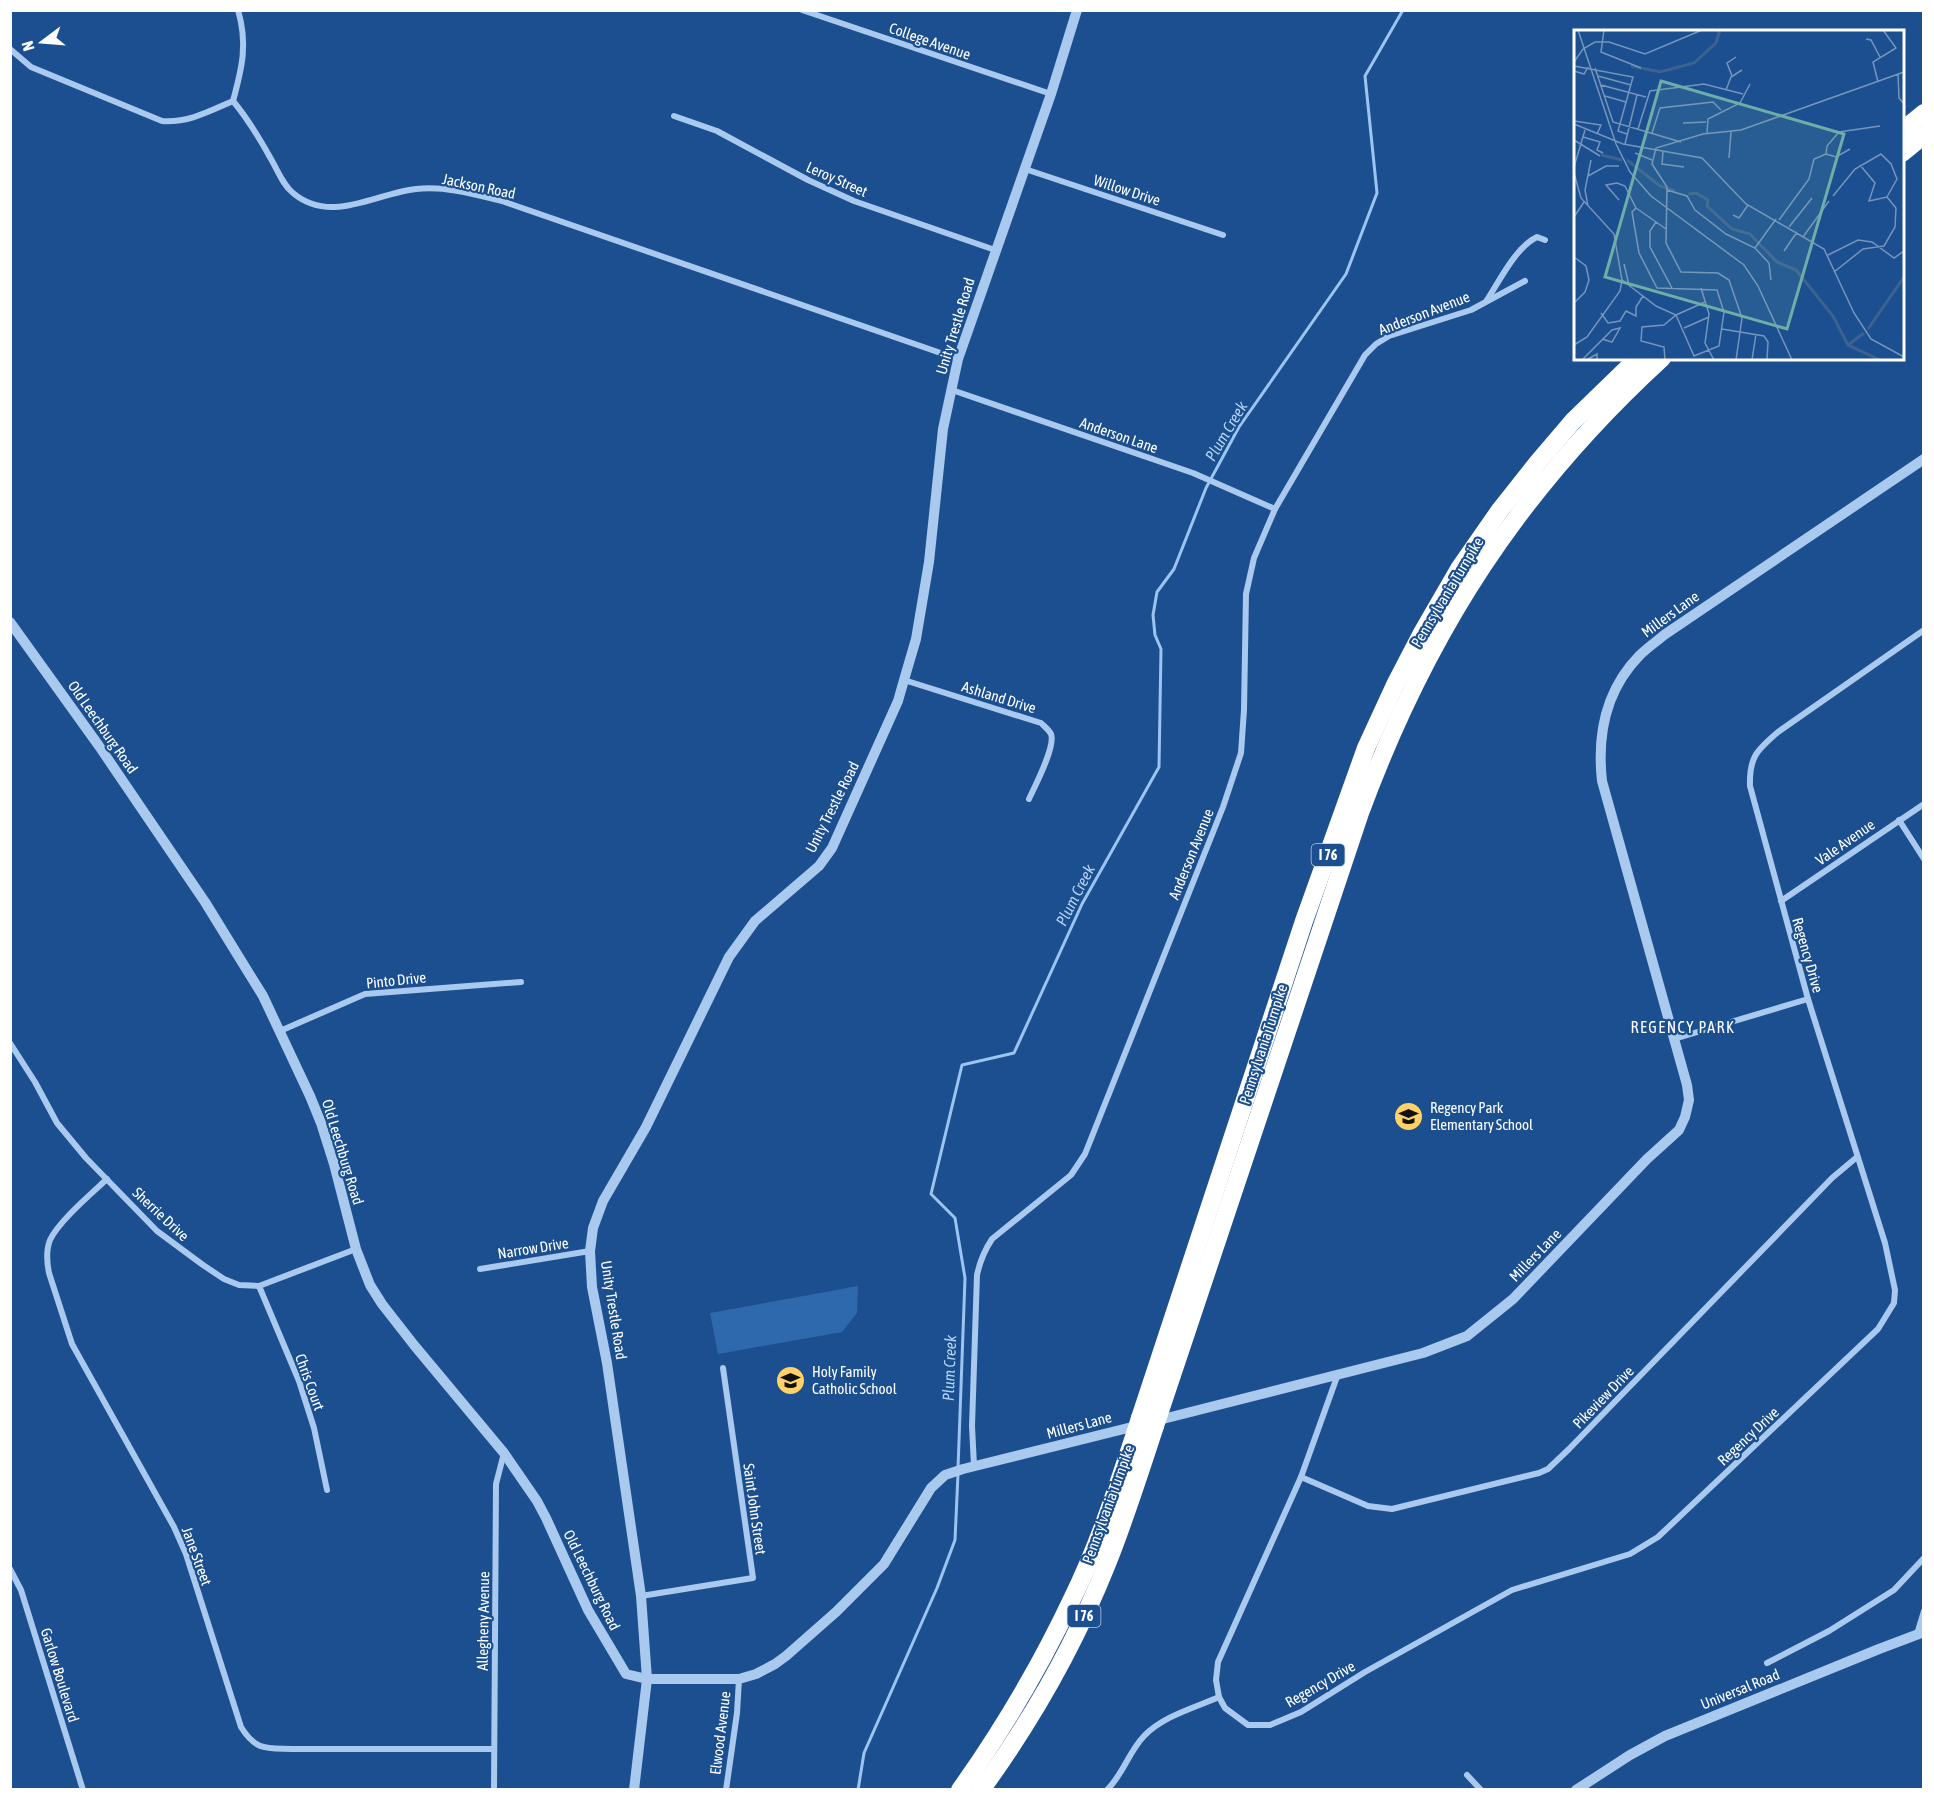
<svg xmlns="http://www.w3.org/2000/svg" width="1934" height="1800" font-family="'Asap Condensed',sans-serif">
<rect width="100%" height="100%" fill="#1b4f8f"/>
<path fill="#2e69ad" d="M858,1286L857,1313L842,1332L718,1354L710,1313Z"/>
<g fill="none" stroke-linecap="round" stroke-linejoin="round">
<g stroke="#9cc4f0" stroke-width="3">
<path d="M958,1468L965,1278L955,1218L931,1194L962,1065L1014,1053L1082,904L1159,767L1161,649L1155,635L1153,615L1157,592L1174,569L1206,488L1239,427L1346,274L1377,193L1365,76L1403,10"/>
<path d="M858,1790L864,1753L937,1588L955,1540L958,1474"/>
</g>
<g stroke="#a9c9ee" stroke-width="6">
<path d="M802,10L1051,94"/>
<path d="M10,49L31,67L162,121C188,123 210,111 233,101"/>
<path d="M233,101C248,119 260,139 271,159C278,171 283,185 293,193C331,225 376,193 416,189C446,186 474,194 502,201L958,359"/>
<path d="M233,101C242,68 248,44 238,10"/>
<path d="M674,116L717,131L808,180L854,201L995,250"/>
<path d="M1025,169L1223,235"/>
<path d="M1487,300C1500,280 1516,247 1537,237L1545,240"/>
<path d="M952,390L1193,473L1275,509"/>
<path d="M904,680L1041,723C1044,726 1049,730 1051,734C1056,746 1035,786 1029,799"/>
<path d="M1899,820L1924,859"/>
<path d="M1781,901L1924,804"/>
<path d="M280,1031L365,994L521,982"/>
<path d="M1674,1039L1808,999"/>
<path d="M10,1043L35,1082L57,1123L86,1158L157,1231L203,1265L224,1279L239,1285L259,1286L356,1249"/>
<path d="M107,1179C91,1194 59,1221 50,1240C46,1250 47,1263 49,1273L72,1344L174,1527L186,1554L241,1727C256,1751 266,1748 292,1749H494"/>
<path d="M480,1269L590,1251"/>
<path d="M259,1286L299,1381L314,1428L327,1490"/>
<path d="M1338,1374L1301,1477L1218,1662L1216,1680L1219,1697L1225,1708L1248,1725H1270L1301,1712L1365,1672L1512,1590L1630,1554L1658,1537L1878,1329L1894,1303L1895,1290L1885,1243L1808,999L1750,786C1749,757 1757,750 1778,732L1924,630"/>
<path d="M974,1466L972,1426L977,1275C980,1261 984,1251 992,1239L1071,1175L1085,1154L1223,807L1241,753L1244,710L1246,594L1254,558L1275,509L1365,355L1376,344L1389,336L1471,310L1525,281"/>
<path d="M1301,1477L1368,1506L1392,1509L1539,1473L1548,1469L1569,1449L1832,1178L1857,1157"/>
<path d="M10,1569L21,1590L83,1790"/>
<path d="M641,1596L753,1578L723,1368"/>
<path d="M1917,1634L1924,1611"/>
<path d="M1767,1663L1829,1631L1894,1590L1924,1558"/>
<path d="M1467,1775L1481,1790"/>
<path d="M494,1790L496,1484L504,1453"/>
<path d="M726,1790L737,1713L739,1679"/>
<path d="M1107,1790C1124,1773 1128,1753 1144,1736C1163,1716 1194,1708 1219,1697"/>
</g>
<g stroke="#a9c9ee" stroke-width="10">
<path d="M10,622L99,746L205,902L263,996L310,1096L321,1123L334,1164L356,1249L370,1285L382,1304L414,1345L504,1453L537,1501L546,1518L588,1610L626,1674L647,1679H739L756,1674L775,1664L786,1656L836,1612L884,1564L931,1488L945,1475L963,1469L1140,1425"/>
<path d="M1155,1421L1423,1353L1467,1336L1513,1299L1647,1159L1679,1130L1685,1117L1689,1100L1687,1085L1602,781C1597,735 1606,690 1639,656C1647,648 1656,642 1664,635L1924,459"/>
<path d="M634,1790L647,1679L641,1596L607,1363L592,1287L590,1251L593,1228L603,1201L646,1127L729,957L755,921L819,866L832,848L898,701L904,680L916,639L929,562L943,429L958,359L1051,94L1077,10"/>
<path d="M1576,1790L1630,1755L1665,1736L1879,1649L1924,1632"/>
</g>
<g stroke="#fff" stroke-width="18">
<path d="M1902,131L1924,113"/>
<path d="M1902,153L1924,135"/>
<path d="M1159,1414L1360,813C1427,631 1519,489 1662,358"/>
<path d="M1140,1418L1304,921L1366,748L1395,685L1422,633L1459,569L1500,510L1538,462L1573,421L1638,358"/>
<path d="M960,1790C1004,1728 1041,1665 1073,1597C1099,1544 1117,1487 1136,1431"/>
<path d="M981,1790C1032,1720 1075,1644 1107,1564C1125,1519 1140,1472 1155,1426"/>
</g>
<g stroke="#fff" stroke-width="18">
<path d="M1155,1426L1159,1414"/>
<path d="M1136,1431L1140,1418"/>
</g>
</g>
<defs>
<symbol id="school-disc" viewBox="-11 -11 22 22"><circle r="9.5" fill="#ffd166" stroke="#1b4f8f"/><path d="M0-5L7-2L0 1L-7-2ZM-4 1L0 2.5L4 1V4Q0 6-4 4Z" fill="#111"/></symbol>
</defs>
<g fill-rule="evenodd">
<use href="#school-disc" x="1392" y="1100" width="33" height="33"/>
<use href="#school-disc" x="774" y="1364" width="33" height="33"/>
</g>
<g text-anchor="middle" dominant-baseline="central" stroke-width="4.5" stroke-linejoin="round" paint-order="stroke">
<g fill="#1b4f8f" stroke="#bbcadd" stroke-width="1.5">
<rect x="1311.5" y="844" width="33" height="22" rx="4.5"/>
<rect x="1067.5" y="1605" width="33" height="22" rx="4.5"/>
</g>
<g font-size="14" font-weight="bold" fill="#fff">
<text x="1328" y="855">I 76</text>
<text x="1084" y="1616">I 76</text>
</g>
<g font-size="15" fill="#fff" stroke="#1b4f8f">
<text transform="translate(930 41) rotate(19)">College Avenue</text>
<text transform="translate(837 179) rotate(24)">Leroy Street</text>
<text transform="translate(479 186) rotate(12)">Jackson Road</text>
<text transform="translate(1127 190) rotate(18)">Willow Drive</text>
<text transform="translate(1424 313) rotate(-21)">Anderson Avenue</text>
<text transform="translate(955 326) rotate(-73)">Unity Trestle Road</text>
<text transform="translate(1119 435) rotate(19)">Anderson Lane</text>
<text transform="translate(1447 592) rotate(-59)">Pennsylvania Turnpike</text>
<text transform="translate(1670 614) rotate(-36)">Millers Lane</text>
<text transform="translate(999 697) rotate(17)">Ashland Drive</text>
<text transform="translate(103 727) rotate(55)">Old Leechburg Road</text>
<text transform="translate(832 807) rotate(-63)">Unity Trestle Road</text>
<text transform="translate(1845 842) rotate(-35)">Vale Avenue</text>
<text transform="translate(1191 854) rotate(-68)">Anderson Avenue</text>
<text transform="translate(1808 955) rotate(74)">Regency Drive</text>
<text transform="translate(396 980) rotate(-6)">Pinto Drive</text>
<text transform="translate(1263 1044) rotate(-72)">Pennsylvania Turnpike</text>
<text transform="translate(343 1152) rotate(73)">Old Leechburg Road</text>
<text transform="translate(161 1214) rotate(43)">Sherrie Drive</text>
<text transform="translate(533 1248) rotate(-9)">Narrow Drive</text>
<text transform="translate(1535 1255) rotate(-46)">Millers Lane</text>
<text transform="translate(614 1310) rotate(81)">Unity Trestle Road</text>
<text transform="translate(310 1382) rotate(70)">Chris Court</text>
<text transform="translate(1603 1397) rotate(-46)">Pikeview Drive</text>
<text transform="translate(1079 1425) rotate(-15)">Millers Lane</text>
<text transform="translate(1748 1436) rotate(-43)">Regency Drive</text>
<text transform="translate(1108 1504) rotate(-70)">Pennsylvania Turnpike</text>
<text transform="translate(755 1509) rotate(82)">Saint John Street</text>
<text transform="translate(197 1556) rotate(70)">Jane Street</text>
<text transform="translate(592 1580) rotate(64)">Old Leechburg Road</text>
<text transform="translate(483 1621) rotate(-89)">Allegheny Avenue</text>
<text transform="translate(60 1675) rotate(73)">Garlow Boulevard</text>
<text transform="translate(1320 1684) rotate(-30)">Regency Drive</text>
<text transform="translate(1740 1689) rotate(-22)">Universal Road</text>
<text transform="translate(720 1733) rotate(-83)">Elwood Avenue</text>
</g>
<g font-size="15" fill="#fff" stroke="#1b4f8f" text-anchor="start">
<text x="1430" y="1107">Regency Park<tspan x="1430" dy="17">Elementary School</tspan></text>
<text x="812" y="1371">Holy Family<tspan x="812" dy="17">Catholic School</tspan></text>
</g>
<g font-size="16" font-style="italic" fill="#b5d3f5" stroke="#1b4f8f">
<text transform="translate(1226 431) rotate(-59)">Plum Creek</text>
<text transform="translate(1075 895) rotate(-63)">Plum Creek</text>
<text transform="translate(949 1368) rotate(-88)">Plum Creek</text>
</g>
<g font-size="16" letter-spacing="1.5" fill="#fff" stroke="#1b4f8f">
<text x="1683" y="1027">REGENCY PARK</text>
</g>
</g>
<g transform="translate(1574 30)">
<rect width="330" height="330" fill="#1b4f8f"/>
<path fill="none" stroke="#3c6290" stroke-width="3" d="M57,36L86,42L120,33L142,13L146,0M27,125L48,130M53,130L86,156L101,161M114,164L122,163L134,170L133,176L158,199L176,204L203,232L222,240L259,286L274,315L306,330M294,299L330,247M274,315L290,303"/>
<path fill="none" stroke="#7695bc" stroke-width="1.5" d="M4,0L42,114L56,142L77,166L170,235L184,256L218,330M30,0L27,22L67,38M292,9L297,10L306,27M0,32L9,19L21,12H35L71,24L128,0M0,36L59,47L44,101L53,104M21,38L39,92L107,112M0,41L10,44L14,37M324,44L325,68L330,74M24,46L57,55M158,46L153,33L162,27M304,52L299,32L322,18L309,0M27,55L72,67M152,60L157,47L168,40M31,66L52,72M0,91L27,95L23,104M109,93L132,92M0,94L49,114L128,128L172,174L250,219L280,283L297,309L330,327M64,99L76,61L130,54L169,64M78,103L86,78L139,72L147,80M133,103L134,89L166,73L176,54M9,107L26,112L23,120L29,123M0,110L26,126M51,114L63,65M89,122L88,134L110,137M61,123L78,130M252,124L253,116L265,102L306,96M252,124L262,127L276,119M155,128L157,102M286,135L301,153L295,171L313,167L322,178M0,137L11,100M0,143L7,168L40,204L48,250L46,261L13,307L0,315M14,146L32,136H45M93,160L113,166L121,180L152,204L181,218L195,233L197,250M259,166L281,139L307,124L317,134L323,149L313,167M45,170L32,155L43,153L51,156L62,178M14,176L11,160L17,130M62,178L92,199M159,185L165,188L174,175M0,187L10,172M205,190L235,149L240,129L252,124M82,192L76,201V217L98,258M215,197L238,168M229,207L255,171M181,218L202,189M210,221L223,202M254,225L284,210L298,212L320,228L330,221M0,227L12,236L15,250L11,262L0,273M50,234L55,255M260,242L289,219L310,216L321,197L322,178M48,250L82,276L102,285L120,326L145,316L150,282L143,260L83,258L65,223L58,182L62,178M127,258L135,284L131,313L140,330M27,283L34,293L46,291L52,281L62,286V277L69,266M110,298L135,287M148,299L190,306L194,312L193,330M8,330L38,300L46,298L38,312L28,309M12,330L23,324V330M91,330L90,317L67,311L68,297L90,295L102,285L131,272M162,330L168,288L155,250L144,243L107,242L92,213L93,157L78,134L82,118L129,104L167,100L330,42M178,330L182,304"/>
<path fill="#6fada8" fill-opacity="0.15" stroke="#6fada8" stroke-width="3" d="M87,51L270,104L213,299L31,247Z"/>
<rect width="330" height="330" fill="none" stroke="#fff" stroke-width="3"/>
</g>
<rect width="1934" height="1800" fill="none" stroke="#ffffff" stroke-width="24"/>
<g transform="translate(42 42) rotate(254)" stroke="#1b4f8f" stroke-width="4.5" paint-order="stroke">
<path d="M0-4.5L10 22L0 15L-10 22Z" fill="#ffffff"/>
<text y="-9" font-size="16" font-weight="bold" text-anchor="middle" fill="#ffffff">N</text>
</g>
</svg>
